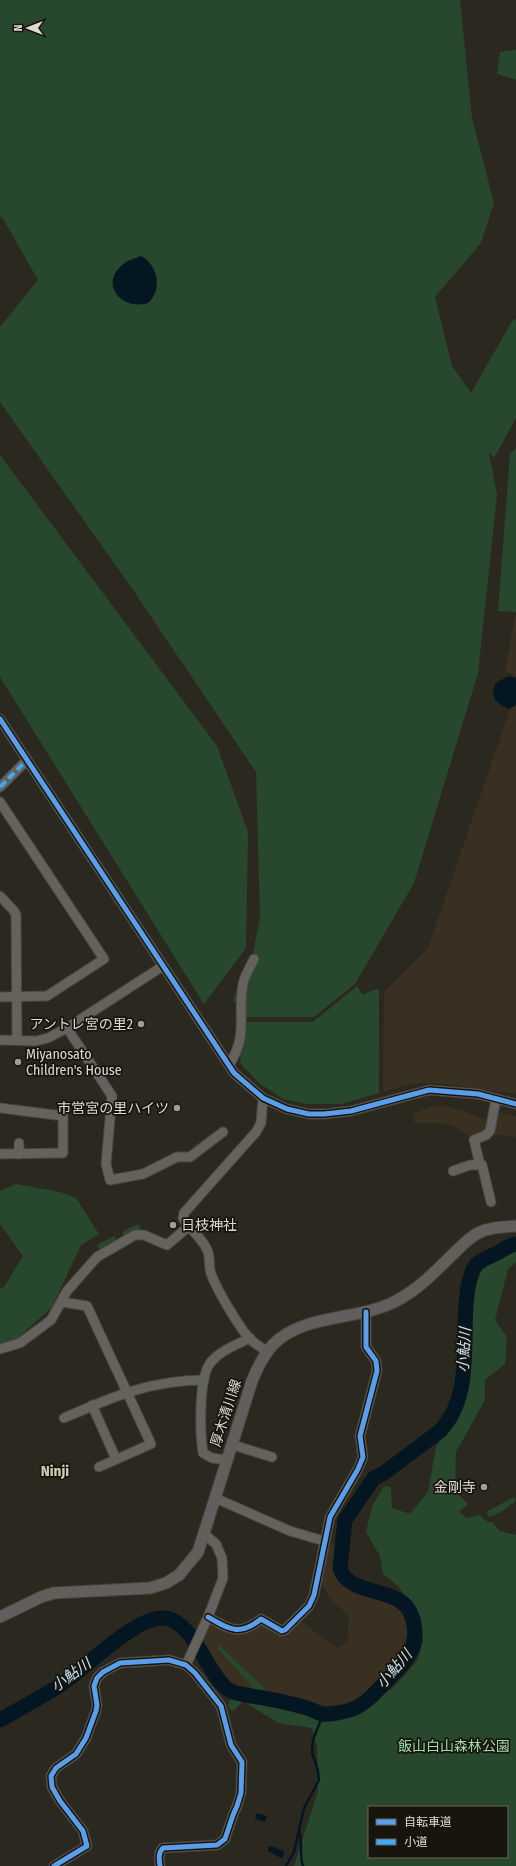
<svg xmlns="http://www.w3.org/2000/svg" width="516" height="1866" font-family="'Fira Sans Condensed','Noto Sans JP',sans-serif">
<rect width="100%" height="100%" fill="#2b2820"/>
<g fill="#3a3021">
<path d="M515,616H516V676L505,671Z"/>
<path d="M516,692V1094L445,1084L417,1083L383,1092L384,992L428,948Z"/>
<path d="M435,1106H445L463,1111L488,1121L486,1132L473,1138L453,1126L443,1123H415L412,1114Z"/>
<path d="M494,1111L516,1116V1137L491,1134Z"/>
<path d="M327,1541L337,1544L334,1574L339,1583L383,1598L400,1608L408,1618L407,1635L396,1665L371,1689L356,1700L343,1705L310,1706L253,1690L232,1688L225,1684L201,1650L200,1642L209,1623L212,1622L221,1628L265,1622L284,1635L299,1620L337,1648L347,1643L349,1616L329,1597L320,1579Z"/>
</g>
<g fill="#28482d" fill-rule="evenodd">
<path d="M0,0H460L472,118L494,203L481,243L435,297L452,366L471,393L512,321L516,319V418L494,458L489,452L497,495L478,673L414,883L355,984L314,1017H241L243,1007L233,1001L240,984L249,973L260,918L256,772L131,587L0,402V327L38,280L2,217H0Z"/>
<path d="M516,50V80L497,74L500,52Z"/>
<path d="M516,448V612L498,611L510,454Z"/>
<path d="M0,455L217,746L248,832L246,948L204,1004L0,677Z"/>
<path d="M357,986L363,995L373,990L379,989V1093L342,1104H307L283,1099L259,1083L240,1063L246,1022H313Z"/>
<path d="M16,1184L60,1192L76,1198L99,1234L81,1245L52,1307L17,1339L0,1345V1289L4,1287L23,1256L0,1224V1191Z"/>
<path d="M138,1224L141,1229L124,1237L122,1232Z"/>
<path d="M114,1236L116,1240L100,1249L97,1245Z"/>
<path d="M509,1238H516V1262L508,1269L495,1320L507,1337L505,1364L485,1380V1400L456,1452L455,1491L468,1504L459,1512L467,1518L479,1515L488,1522H493L499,1531L516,1535V1866H294L318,1791L317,1746L312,1728L278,1723L243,1701L234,1711L230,1710L228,1705L231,1698L246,1695L251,1689V1685L217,1648L219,1645L280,1703L319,1709H349L392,1689L417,1661L423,1642L421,1617L397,1585L383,1574L380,1556L366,1532L372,1507L384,1486L391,1487L392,1508L410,1514L428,1492L436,1447L460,1408L465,1325L486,1251ZM369,1807H507V1857H369Z"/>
<path d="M514,1497L516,1501L501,1512L489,1517L486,1512Z"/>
</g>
<g fill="#041622">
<path d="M141,256C158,265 163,290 148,303C122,311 100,285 121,266C127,260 133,259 141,256Z"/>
<path d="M509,676L516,678V705L509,709C496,704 488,695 497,682Z"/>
<path d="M257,1813L267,1816L265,1822L255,1819Z"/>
<path d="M271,1846L284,1851L283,1857L281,1858L268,1851V1847Z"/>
</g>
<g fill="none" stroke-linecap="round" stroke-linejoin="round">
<g stroke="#041622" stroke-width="2.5">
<path d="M299,1831C303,1842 299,1855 303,1866"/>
<path d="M286,1866L294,1852L304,1808L319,1780L318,1771L312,1752L313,1740L323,1714"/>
</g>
<path stroke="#041622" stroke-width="15" d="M0,1720C22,1707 45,1696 66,1681C88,1665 136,1617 163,1618C192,1619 206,1670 225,1687C231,1693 237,1693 245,1695C266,1698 287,1702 307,1708C312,1709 317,1713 322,1714C329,1715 344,1712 350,1710C368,1704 381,1686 394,1673C411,1657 420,1642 412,1617C403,1584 349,1599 340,1568L345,1520L374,1478L384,1473L440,1431C471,1399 463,1347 466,1306C467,1293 468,1277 476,1265C481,1259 490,1257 497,1253C503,1250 509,1245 516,1244"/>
<defs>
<g id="minor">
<path d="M0,719L234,1073L263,1098L287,1109L309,1114H324L351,1111L429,1090L478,1094L516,1104"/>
<path d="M0,787L27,760"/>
<path d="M0,802L104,959L47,996L0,997"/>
<path d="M0,896L14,911L16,915L17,1040"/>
<path d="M67,1028L112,1096L106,1164L110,1180L143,1174L177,1157H190L223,1132"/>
<path d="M0,1040L36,1041L48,1038L67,1028L163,966"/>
<path d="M229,1065C249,1034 237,1016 243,984C245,975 250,967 254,959"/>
<path d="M263,1098L261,1123L256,1132L184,1213L183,1218C190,1230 203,1238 208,1252C210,1258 209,1264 210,1270C214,1286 239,1327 250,1339C255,1344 262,1348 268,1352"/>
<path d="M0,1108L63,1116V1153L0,1154"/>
<path d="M19,1154V1143"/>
<path d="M480,1165L474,1140L486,1135L490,1131L496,1099"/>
<path d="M453,1171L470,1165H482L491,1202"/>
<path d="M62,1302L87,1306L151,1444L99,1467"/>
<path d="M0,1349L20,1343L51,1320L67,1291L97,1257L135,1235H144L167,1245L188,1227"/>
<path d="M92,1405L116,1459"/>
<path d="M64,1418C112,1397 151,1380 204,1380"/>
<path d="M233,1445L272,1457"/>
<path d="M227,1460L212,1458L203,1453C200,1434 198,1377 211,1362C221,1350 236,1345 250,1338"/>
<path d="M215,1498L290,1531L324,1541"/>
<path d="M208,1617C230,1630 240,1636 261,1619L282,1631L285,1630L309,1606L314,1595L330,1517L358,1469L363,1457L360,1436L377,1371L376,1361L366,1347V1312"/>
<path d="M186,1665L208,1617L223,1578L222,1558L216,1544L204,1534"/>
<path d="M54,1866L87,1846L83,1831L60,1801L52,1787L51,1776L56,1768L76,1754L86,1738L96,1711L97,1705L94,1686L97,1678L103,1672L120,1663L169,1660L186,1665L195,1673L221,1706L231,1745L242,1762L241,1793L237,1806L233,1815L225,1839L217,1845L163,1848C158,1853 159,1859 160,1866"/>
</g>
<path id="major" d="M0,1617L41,1597L54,1593L150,1588L166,1583L179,1575L198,1552L252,1381C258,1366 266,1350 278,1340C309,1314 360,1320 396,1301C417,1290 433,1274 450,1257C459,1249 467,1239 478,1233C490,1227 503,1227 516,1226"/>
</defs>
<use href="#minor" stroke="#47453f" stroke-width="11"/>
<use href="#major" stroke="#47453f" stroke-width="13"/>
<use href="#minor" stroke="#64625c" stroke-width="9"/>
<use href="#major" stroke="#615e5c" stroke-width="11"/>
<path stroke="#3fa9f5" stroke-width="4" stroke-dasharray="8 4" stroke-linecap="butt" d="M0,787L27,760"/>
<defs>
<g id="cycleway">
<path d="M0,719L234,1073L263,1098L287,1109L309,1114H324L351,1111L429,1090L478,1094L516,1104"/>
<path d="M208,1617C230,1630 240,1636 261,1619L282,1631L285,1630L309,1606L314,1595L330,1517L358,1469L363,1457L360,1436L377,1371L376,1361L366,1347V1312"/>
<path d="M54,1866L87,1846L83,1831L60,1801L52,1787L51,1776L56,1768L76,1754L86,1738L96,1711L97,1705L94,1686L97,1678L103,1672L120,1663L169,1660L186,1665L195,1673L221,1706L231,1745L242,1762L241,1793L237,1806L233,1815L225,1839L217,1845L163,1848C158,1853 159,1859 160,1866"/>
</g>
</defs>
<use href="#cycleway" stroke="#16140d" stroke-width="8"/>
<use href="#cycleway" stroke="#5a9eea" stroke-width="5"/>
</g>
<g fill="#9f9d94" stroke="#16140d" stroke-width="1.5">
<circle cx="141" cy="1024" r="4"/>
<circle cx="18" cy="1062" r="4"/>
<circle cx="177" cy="1108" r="4"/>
<circle cx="173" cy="1225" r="4"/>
<circle cx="484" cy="1487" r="4"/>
</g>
<g text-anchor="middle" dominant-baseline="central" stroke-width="3.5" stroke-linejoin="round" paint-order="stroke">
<g font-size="14" fill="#dedcd2" stroke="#16140d" text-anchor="end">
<text x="133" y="1024">アントレ宮の里2</text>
<text x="26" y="1054" text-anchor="start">Miyanosato<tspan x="26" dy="16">Children's House</tspan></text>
<text x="169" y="1108">市営宮の里ハイツ</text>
<text x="181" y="1225" text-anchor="start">日枝神社</text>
<text x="476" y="1487">金剛寺</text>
</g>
<g font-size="14" fill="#dedcd2" stroke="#16140d">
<text transform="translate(226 1413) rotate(-72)">厚木清川線</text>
</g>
<g font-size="14" fill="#9ddda6" stroke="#16140d">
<text x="454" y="1746">飯山白山森林公園</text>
</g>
<g font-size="15" font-style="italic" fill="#c6e3f5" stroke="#16140d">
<text transform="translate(464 1350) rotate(-87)">小鮎川</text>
<text transform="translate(394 1669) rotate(-49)">小鮎川</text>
<text transform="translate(71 1675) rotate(-36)">小鮎川</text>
</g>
<g font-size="15" font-weight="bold" fill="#cfcab6" stroke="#16140d">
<text x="55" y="1471">Ninji</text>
</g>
</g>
<rect x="368" y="1806" width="140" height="52" fill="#16140d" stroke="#66645c"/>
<rect x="376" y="1819" width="20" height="6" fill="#5a9eea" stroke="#66645c"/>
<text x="404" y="1826" font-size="12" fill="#dedcd2">自転車道</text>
<rect x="376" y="1839" width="20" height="6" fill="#3fa9f5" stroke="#66645c"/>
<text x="404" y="1846" font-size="12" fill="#dedcd2">小道</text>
<g transform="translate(28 28) rotate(270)" stroke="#16140d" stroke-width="3" paint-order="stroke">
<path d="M0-3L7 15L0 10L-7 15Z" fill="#dedcd2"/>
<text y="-6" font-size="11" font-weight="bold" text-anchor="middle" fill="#dedcd2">N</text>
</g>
</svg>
